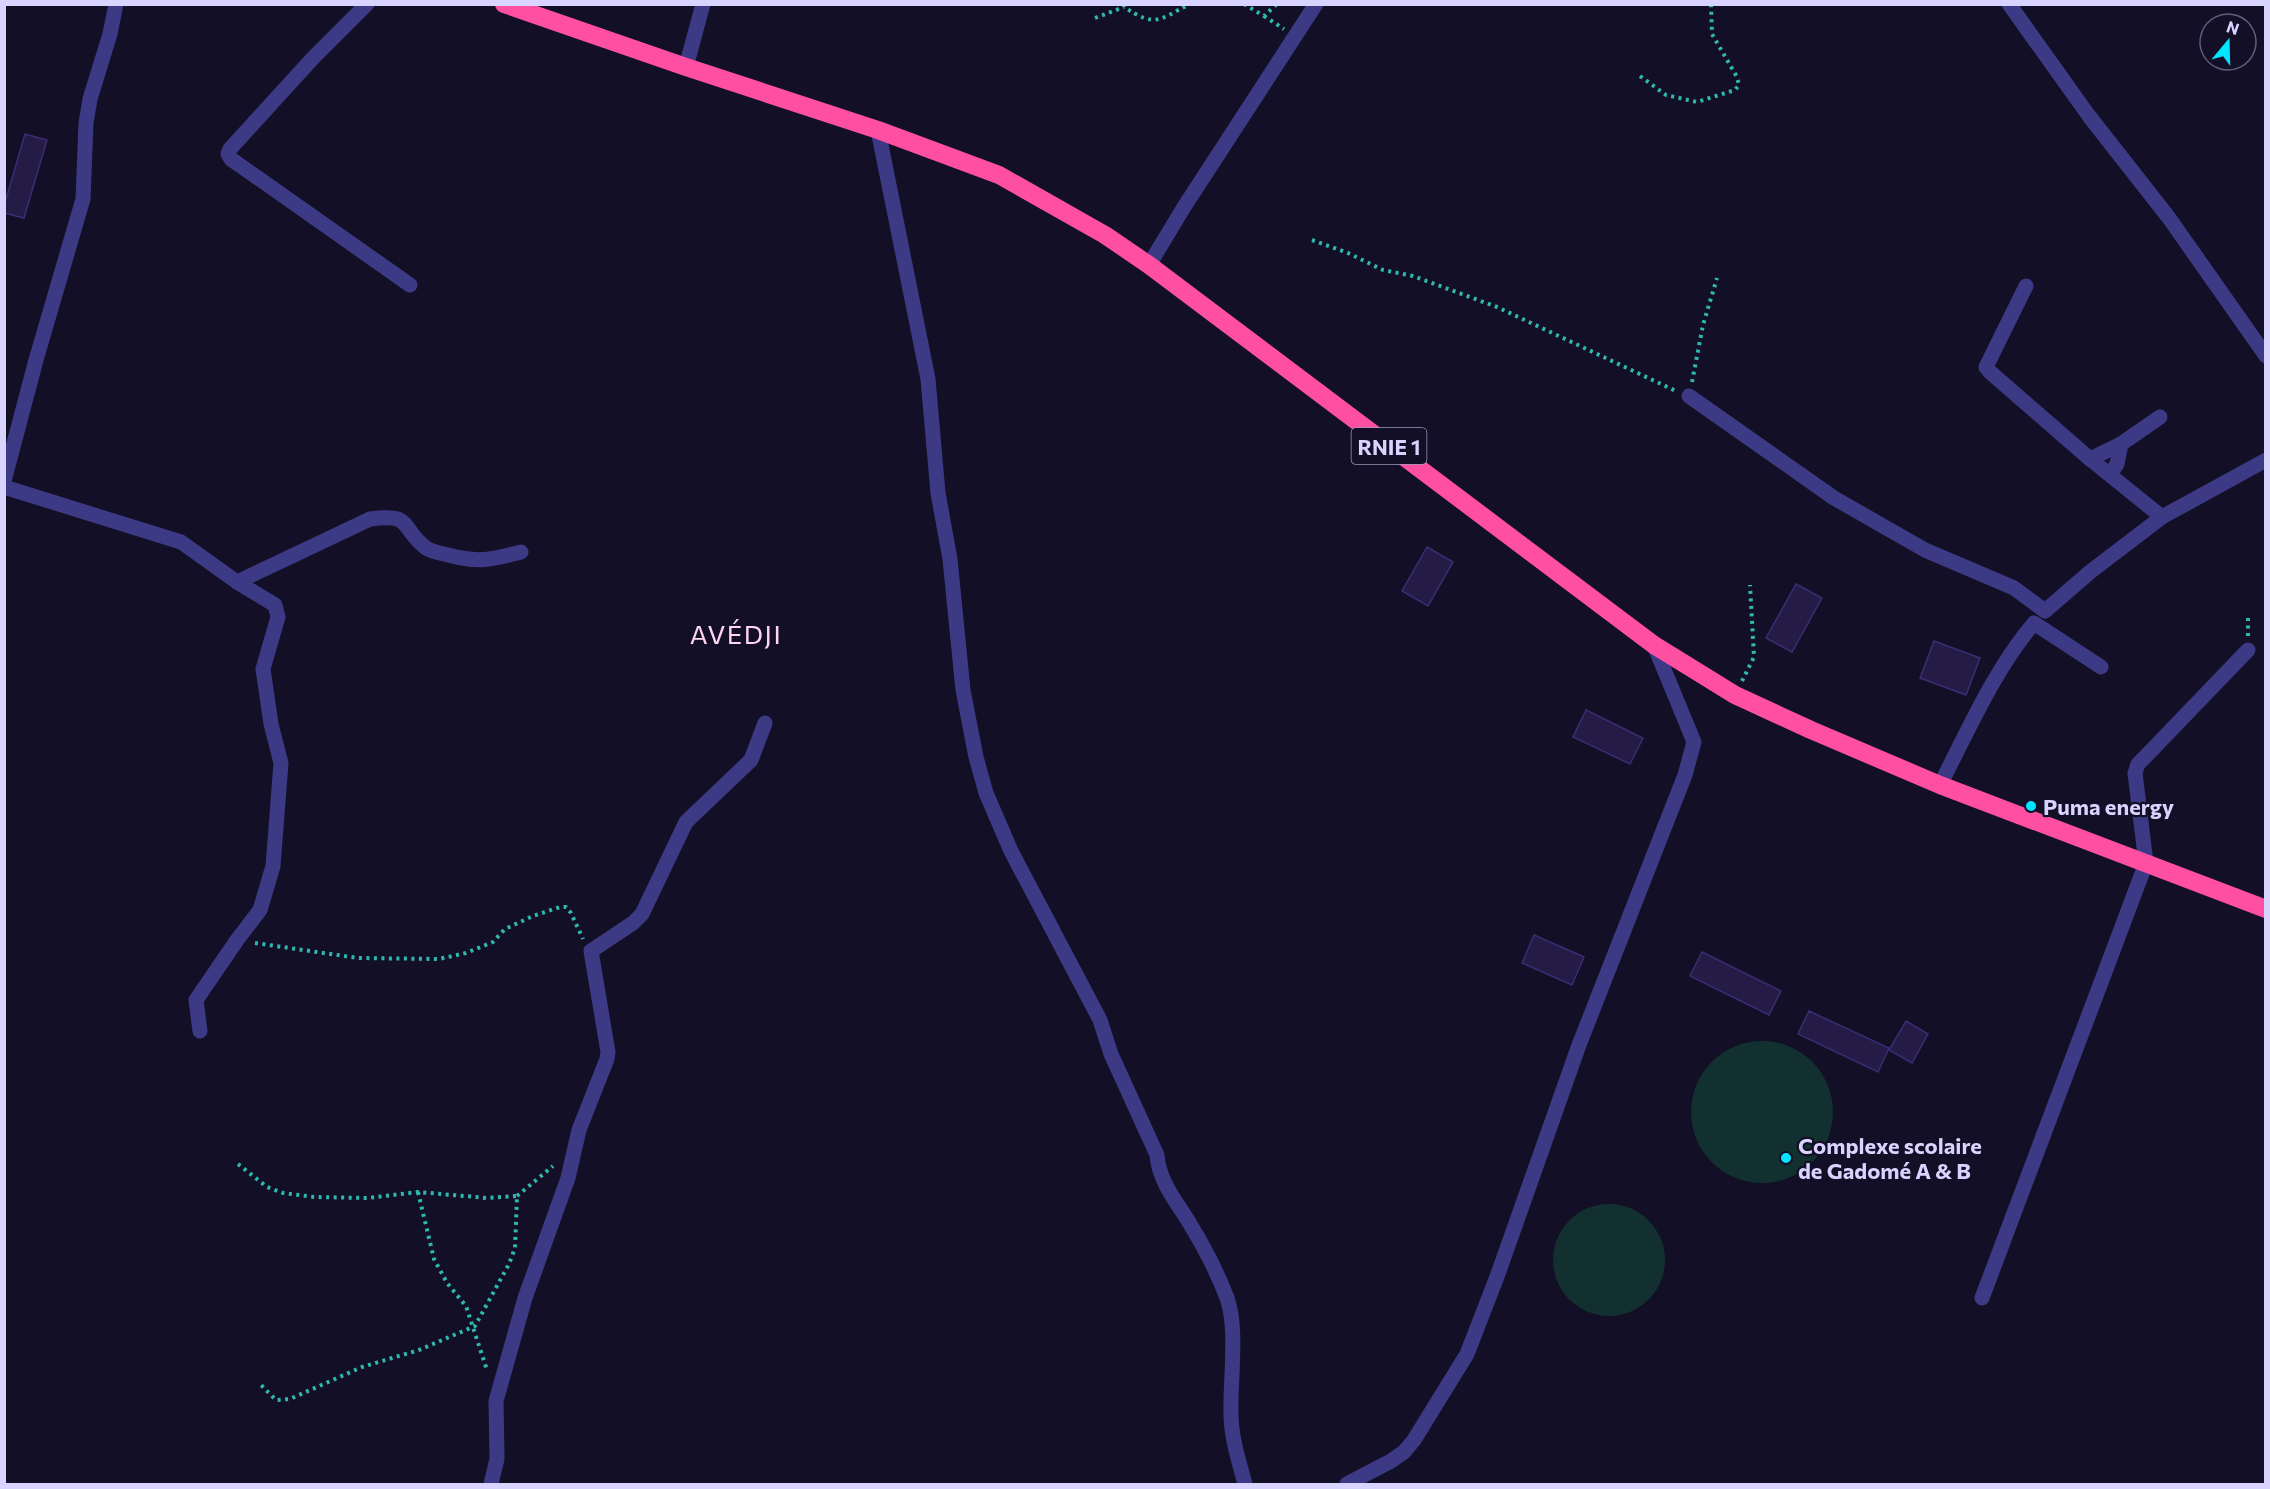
<svg xmlns="http://www.w3.org/2000/svg" width="2270" height="1489" font-family="Commissioner,sans-serif">
<rect width="100%" height="100%" fill="#130f26"/>
<g fill="#12302f">
<circle cx="1762" cy="1112" r="71"/>
<circle cx="1609" cy="1260" r="56"/>
</g>
<g fill="#241b47" stroke="#3b2d73" stroke-width="1.5">
<path d="M25,134L47,140L24,218L4,213V206Z"/>
<path d="M1427,547L1453,562L1428,606L1402,591Z"/>
<path d="M1796,584L1822,598L1792,652L1766,638Z"/>
<path d="M1934,641L1980,658L1966,695L1920,678Z"/>
<path d="M1586,710L1643,738L1630,764L1573,737Z"/>
<path d="M1534,935L1584,957L1572,985L1522,963Z"/>
<path d="M1702,952L1781,991L1769,1015L1690,976Z"/>
<path d="M1809,1011L1889,1048L1878,1072L1798,1034Z"/>
<path d="M1906,1021L1928,1034L1912,1063L1889,1050Z"/>
</g>
<g fill="none" stroke-linecap="round" stroke-linejoin="round">
<g stroke="#2fb8b0" stroke-width="4" stroke-dasharray="3 4.5" stroke-linecap="butt">
<path d="M1124,4V7C1156,28 1158,20 1190,4"/>
<path d="M1244,4L1264,16L1277,4"/>
<path d="M1264,16L1284,29"/>
<path d="M1095,18L1124,7"/>
<path d="M1640,76L1666,95L1697,102L1735,90L1739,85L1737,77L1712,34L1711,4"/>
<path d="M1312,240L1348,253L1383,270L1413,276L1497,307L1676,391"/>
<path d="M1692,382L1703,325L1717,278"/>
<path d="M2248,636V616"/>
<path d="M1742,681L1754,657L1750,585"/>
<path d="M255,943L358,958L439,959L466,953L493,942L505,929L533,916L560,907H566L571,913L583,939"/>
<path d="M238,1164L267,1187L283,1193L314,1197L368,1198L418,1192L487,1198L517,1196L515,1248L509,1264L475,1326L419,1350L362,1367L290,1399L276,1400L260,1384"/>
<path d="M418,1192L434,1259L447,1283L466,1306L487,1370"/>
<path d="M517,1196L553,1166"/>
</g>
<g stroke="#3d3a85" stroke-width="15">
<path d="M367,4L313,58L230,149L228,154L231,159L410,285"/>
<path d="M2009,4L2089,116L2169,218L2266,356"/>
<path d="M686,67L703,4"/>
<path d="M878,130L928,379L938,493L950,559L963,690L976,757L986,793L1011,851L1100,1020L1111,1054L1157,1155C1159,1182 1177,1202 1190,1224C1204,1247 1218,1274 1227,1298C1238,1329 1230,1379 1231,1413C1231,1438 1239,1461 1245,1484"/>
<path d="M1149,265L1184,207L1316,4"/>
<path d="M2026,286L1986,367L1990,372L2090,459L2121,444L2117,464L2110,475"/>
<path d="M1689,396L1834,498L1925,550L2014,588L2045,611L2090,572L2162,517"/>
<path d="M2121,444L2160,417"/>
<path d="M2090,459L2162,517L2266,460"/>
<path d="M4,481L36,360L83,199L86,123L90,99L110,34L116,4"/>
<path d="M4,487L181,542L237,582"/>
<path d="M1940,785C1968,731 1994,670 2034,623L2101,667"/>
<path d="M200,1031L196,1000L237,940L260,910L273,866L281,763L271,724L263,669L278,617L275,605L237,582L370,519C414,513 399,527 426,548C432,552 441,553 448,555C478,563 491,560 521,552"/>
<path d="M1982,1298L2146,863L2135,773L2138,764L2146,756L2248,650"/>
<path d="M491,1484L497,1459L496,1401L525,1298L568,1178L579,1130L607,1059L608,1052L591,951L633,923L642,914L686,822L751,760L765,723"/>
<path d="M1347,1484L1391,1461L1404,1452L1414,1440L1467,1354L1498,1274L1579,1045L1685,775L1694,742L1654,645"/>
</g>
<path stroke="#ff4fa3" stroke-width="18" d="M504,4L686,67L878,130L999,175L1105,235L1149,265L1654,645L1735,695L1811,730L1940,785L2266,909"/>
</g>
<g fill="#00e5ff" stroke="#130f26" stroke-width="2">
<circle cx="2031" cy="806" r="6"/>
<circle cx="1786" cy="1158" r="6"/>
</g>
<g text-anchor="middle" dominant-baseline="central" stroke-width="4.5" stroke-linejoin="round" paint-order="stroke">
<rect fill="#130f26" stroke="#9e99be" stroke-width="1.5" x="1351.5" y="428" width="75" height="36" rx="4.5"/>
<g font-size="21" font-weight="bold" fill="#d9d4ff">
<text x="1389" y="446">RNIE 1</text>
</g>
<g font-size="22" font-weight="bold" fill="#d9d4ff" stroke="#130f26" text-anchor="start">
<text x="2043" y="806">Puma energy</text>
<text x="1798" y="1145">Complexe scolaire<tspan x="1798" dy="25">de Gadomé A &amp; B</tspan></text>
</g>
<g font-size="26" letter-spacing="1.5" fill="#ffd6f0" stroke="#130f26">
<text x="736" y="633">AVÉDJI</text>
</g>
</g>
<rect width="2270" height="1489" fill="none" stroke="#d9d4ff" stroke-width="12"/>
<g transform="translate(2228 42) rotate(19)"><circle r="28" fill="#130f26" stroke="#625e7d" stroke-width="1.5"/>
<path d="M0-4.5L10 22L0 15L-10 22Z" fill="#00e5ff"/>
<text y="-9" font-size="16" font-weight="bold" text-anchor="middle" fill="#d9d4ff">N</text>
</g>
</svg>
